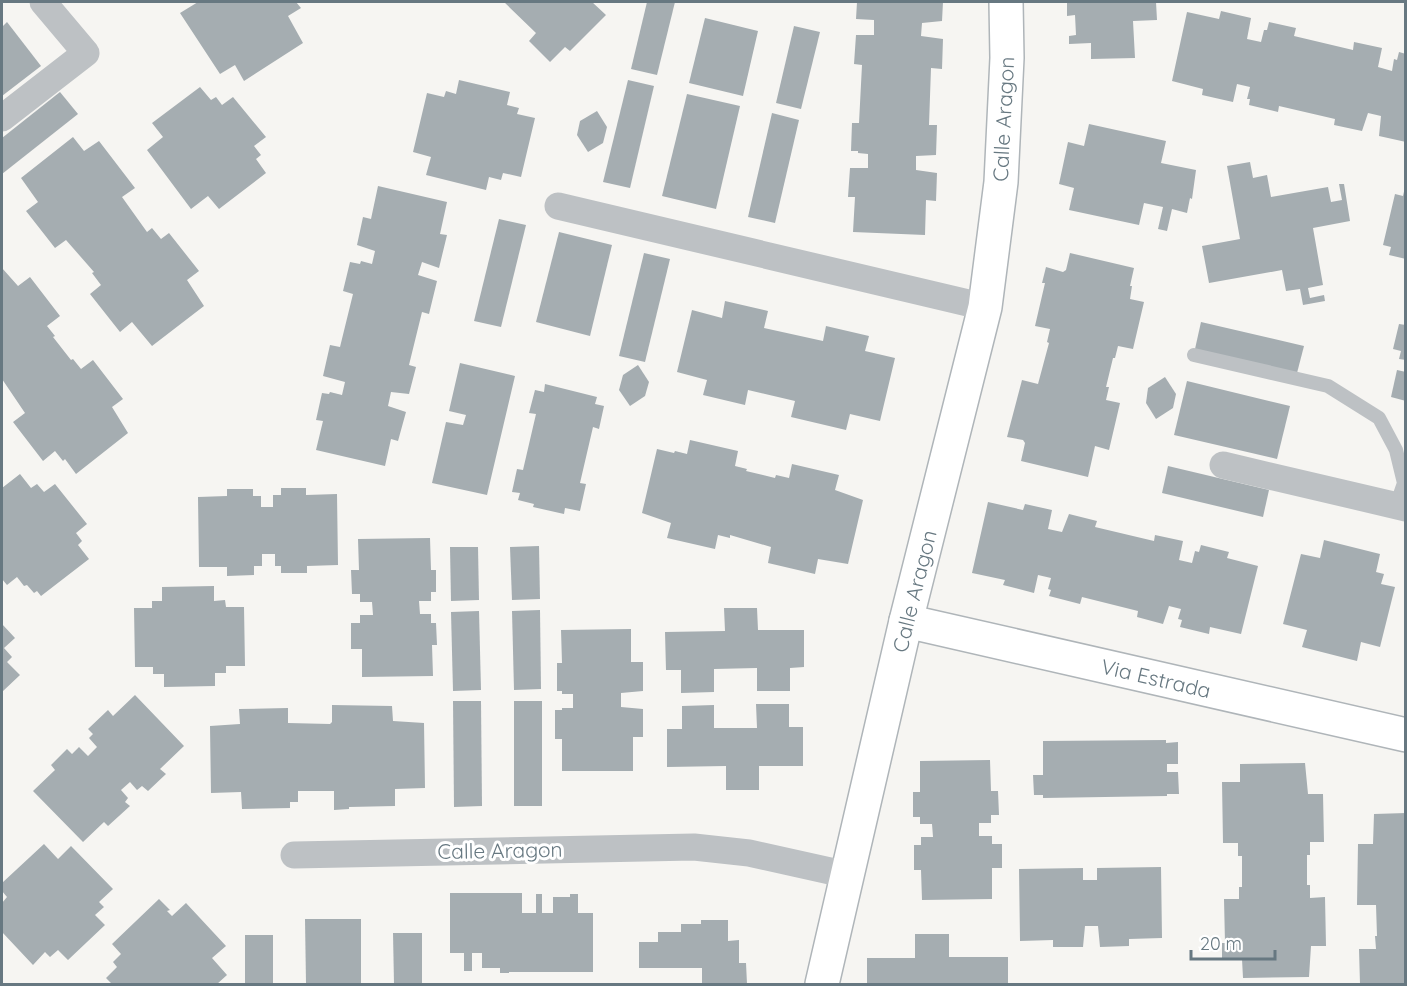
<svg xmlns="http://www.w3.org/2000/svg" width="1407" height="986" font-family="Quicksand,sans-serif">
<rect width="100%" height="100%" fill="#f6f5f2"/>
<g fill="#a5adb1">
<path d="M198,2H296L301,8L288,16L303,43L244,81L235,65L220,74L180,13Z"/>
<path d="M504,2H592L606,15L570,51L565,47L550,62L529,41L536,33Z"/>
<path d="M647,2H675L657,75L631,69Z"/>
<path d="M857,2H943L942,21L922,23L921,36L943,39L942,69L931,68L929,125H937L936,155L916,156V170L937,173L936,201L926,200L925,235L853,232L855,197H848L850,168H868V154L858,153V151H851L852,123H859L862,65L854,64L856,35H874V20L856,19Z"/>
<path d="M1067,2H1156L1157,20L1133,21L1135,58L1091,59V43L1069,44V36L1076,35L1075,15L1067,16Z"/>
<path d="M1221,11L1251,18L1247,39L1261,42L1264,30H1267L1269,22L1296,28L1294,36L1353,50L1354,42L1382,48L1378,67L1392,71L1394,59L1397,60L1399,52L1406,54V142L1379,136L1381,116L1368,113L1362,131L1334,125L1335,119L1279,106L1278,112L1249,105L1250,99H1247L1250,87L1237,84L1233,102L1202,95L1203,89L1172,81L1187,12L1219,19Z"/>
<path d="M705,18L758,31L743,96L689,83Z"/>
<path d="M7,22L41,66L2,96V27Z"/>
<path d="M794,26L820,32L801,109L776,103Z"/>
<path d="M459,80L510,92L507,105L519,108L517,114L535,118L521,177L503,173L501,180L489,177L486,190L426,175L431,157L413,152L427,93L444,97L446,91L456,94Z"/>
<path d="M628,80L654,86L630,188L603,182Z"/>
<path d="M200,87L211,100L216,97L222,105L233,97L266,137L254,146L261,155L256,159L266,173L219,209L208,196L191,209L147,150L163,137L152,123Z"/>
<path d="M60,92L78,114L2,174V138Z"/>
<path d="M687,94L740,106L716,209L662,196Z"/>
<path d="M597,111L607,127L603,143L588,152L577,135L580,121Z"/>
<path d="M772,113L799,120L775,223L748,217Z"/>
<path d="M1089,124L1166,141L1161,163L1196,170L1192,199L1190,198L1187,213L1172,209L1167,231L1158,229L1163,207L1144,203L1139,225L1069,210L1074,188L1059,184L1068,142L1084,146Z"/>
<path d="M73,137L84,151L99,141L135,188L122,197L147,232L152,228L161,239L169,233L199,271L187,280L204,306L152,346L132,322L120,332L90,294L101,285L92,273L94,272L66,240L55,248L26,211L38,202L21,178Z"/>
<path d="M1250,162L1253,178L1267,175L1271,197L1328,187L1331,202L1342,200L1339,184H1344L1350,221L1313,228L1323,285L1308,288L1310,298L1324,295L1325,301L1303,305L1300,289L1286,291L1282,270L1209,283L1202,246L1240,239L1227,166Z"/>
<path d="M378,186L447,202L440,234L447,235L439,268L422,262L418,275L437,281L429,314L422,312L409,365L416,367L409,394L391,392L388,406L406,412L398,441L391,439L385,466L316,450L323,421L316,420L322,393L329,394L330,392L342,395L345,382L323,376L330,345L340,347L353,294L343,291L350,262L360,264L361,261L372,264L375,251L357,245L363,217L371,219Z"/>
<path d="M1405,187H1406V259L1389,255L1391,247L1383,245L1395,194L1403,196Z"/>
<path d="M499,219L526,225L501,327L474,321Z"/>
<path d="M559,232L612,245L590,336L536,322Z"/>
<path d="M644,253L670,259L645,362L619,356Z"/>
<path d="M1070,253L1134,268L1130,286H1132L1130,299L1144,302L1133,349L1118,346L1115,358H1113L1106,387H1109L1106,400L1120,403L1109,450L1095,446L1088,477L1021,461L1025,443L1023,440L1007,437L1022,380L1038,384L1049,343L1047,342L1050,329L1035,326L1045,283H1042L1046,267L1063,272L1066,270Z"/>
<path d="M2,268L18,286L30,277L60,316L47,326L55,336L53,337L71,360L73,359L81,369L93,360L123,399L112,407L128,433L76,474L65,459L63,461L55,451L43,461L13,422L25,413L2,379Z"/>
<path d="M725,301L768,311L764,328L823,341L826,326L869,336L865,351L895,358L880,421L850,414L846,430L791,417L795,401L748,390L745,405L703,395L707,380L677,372L692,310L722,318Z"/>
<path d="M1201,322L1304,346L1297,373L1195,349Z"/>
<path d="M1399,324L1406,325V360L1399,359L1401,351L1393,349Z"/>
<path d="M460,363L515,376L487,495L432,483L446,422L463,425L466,415L449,411Z"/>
<path d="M638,365L649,382L645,396L630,406L619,390L623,375Z"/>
<path d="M1397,370L1406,372V401L1391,397Z"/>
<path d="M1165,377L1176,394L1173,408L1156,419L1146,403L1148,388Z"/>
<path d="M1187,381L1290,406L1277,459L1174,435Z"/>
<path d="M545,384L597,397L595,404L604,406L599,429L593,427L580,483L586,484L580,511L565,508L564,514L533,507L534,504L518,500L520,493L512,492L517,469L523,470L536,414L529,413L535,390L544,392Z"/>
<path d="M690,440L738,451L735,466L747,469L746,471L775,478L776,475L789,478L792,464L839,475L835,490L863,500L848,564L818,559L815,574L768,563L771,547L730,535V538L718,535L715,549L667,538L671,523L642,513L657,449L674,453L675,451L687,454Z"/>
<path d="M1168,466L1269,490L1263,517L1162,493Z"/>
<path d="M20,474L31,488L37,484L44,492L55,484L87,524L76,533L82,541L78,545L89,559L41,596L37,591L34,593L27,585L24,586L17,577L7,585L2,579V488Z"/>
<path d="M281,488H306V495L337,494L338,565L307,566V573H281V566H275V554H262V566H254V575L227,576V567H199L198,497L227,496V489H253V496H261V507H273V495H281Z"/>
<path d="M988,502L1023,510L1025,504L1052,510L1048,529L1062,532L1069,514L1097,521L1095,527L1154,541L1155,535L1183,541L1179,560L1192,563L1195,551L1199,552L1201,545L1229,552L1227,558L1258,566L1241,634L1210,627L1209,634L1180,627L1182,620L1178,619L1181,609L1169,606L1163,624L1137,617L1138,611L1082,597L1080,604L1049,596L1051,590L1048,589L1051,578L1038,575L1034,593L1003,585L1005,580L972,573Z"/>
<path d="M430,538L431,570H436V592H431V601H419L420,614H431V623H436L437,645H432L433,676L362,677V649H351V623H360V615H373L372,602H360V594H352L351,570H359L358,539Z"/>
<path d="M1324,540L1380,554L1376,572L1384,574L1381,584L1395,587L1380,647L1361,642L1357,661L1302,647L1307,630L1283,624L1301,554L1320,558Z"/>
<path d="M539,546L540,599L512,600L510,547Z"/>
<path d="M450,547H478L479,600L451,601Z"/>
<path d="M214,586V601L225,600L226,607H244L245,666H226V673H215V686L164,687V674H153V667H135L134,608H152V601H162V587Z"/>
<path d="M724,608H757L758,630H804V667L790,668V691H757V668L714,669V692L681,693V670H666L665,632L725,631Z"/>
<path d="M540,610L541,689L514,690L512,611Z"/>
<path d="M479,611L481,690L453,691L451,612Z"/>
<path d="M2,624L15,638L4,648L12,657L7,662L20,675L2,692Z"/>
<path d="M631,629V662H643V691L621,693V707L643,709V737H633V771H562V739H555V710H562V708H573V694H562V691H557V663H562L561,630Z"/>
<path d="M135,695L184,746L160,769L166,774L148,791L142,786L137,790L130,782L121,790L128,798L125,802L130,806L108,826L104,822L83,842L33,791L55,770L51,765L67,749L72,754L79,747L88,756L97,747L89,738L93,734L88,729L108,710L113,716Z"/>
<path d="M453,701H481L482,806L454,807Z"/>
<rect x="514" y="701" width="28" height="105"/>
<path d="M756,704H789V727H803V766H759V790H726V766L667,767V729H682V706L714,705V728H757Z"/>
<path d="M332,705L392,706L393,721L424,723L425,788L395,789V806L349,807V809L334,810V791H298V802H290V808L242,809L241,792L211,793L210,726L240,724L239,709L288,708V723L330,724L332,722Z"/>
<path d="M1166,740V743L1178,742V764H1167V772H1178L1179,794H1167V796L1043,798V795H1034L1033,775H1043V741Z"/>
<path d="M990,760L991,791H998L999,815H991V823H979V836H992V844H1002V868H992V899L922,900L921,870H914V845H921V837H933L932,824H920V817H913V792H920V761Z"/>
<path d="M1305,763L1308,794H1323L1324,842H1310V855H1307V885H1310V898L1325,897L1326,946H1311L1309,977L1243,978L1242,959L1222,960V943H1225L1224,899H1239V887H1242V856H1238V843H1223L1222,782H1240V764Z"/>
<path d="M1406,813V984H1360L1359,949H1376L1375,936H1377L1376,905H1357L1358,844H1373L1374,814Z"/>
<path d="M44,844L58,859L71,846L113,889L99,902L104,907L95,915L105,925L68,960L58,950L50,957L45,952L33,965L2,932V912L3,911L2,903L7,897L2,891V883Z"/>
<path d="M1161,867L1162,938L1129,939V946L1100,947L1098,926H1085L1083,947H1053V940L1020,941L1019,869L1083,868V880H1097V868Z"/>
<path d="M450,893H522V913H536V894H542V913H553V897H570V894H578V913H593V972H509V973H500V968H482V953H472V971H464V953H450Z"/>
<path d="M159,899L170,910L167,911L172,916L186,903L226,946L212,958L227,975L217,984H112L106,978L117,967L113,962L121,954L112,944Z"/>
<path d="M305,919H361V984H306Z"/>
<path d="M701,920H728V941L739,940V963H746L747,984H702V968H639V942H658V932H681V924H701Z"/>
<path d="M393,933H422V984H394Z"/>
<path d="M915,934H949V957H1008V984H867V958H915Z"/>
<rect x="245" y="935" width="28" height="49"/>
</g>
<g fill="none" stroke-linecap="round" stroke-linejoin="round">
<defs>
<g id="secondary">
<path d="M906,621L1406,735"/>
<path d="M822,984L906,621L985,307L1001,182L1007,58L1006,2"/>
</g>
</defs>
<use href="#secondary" stroke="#afb5b9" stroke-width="36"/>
<path stroke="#bdc1c4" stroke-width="14" d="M1194,355L1328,386L1379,418L1396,450L1404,483L1396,506"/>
<g stroke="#bdc1c4" stroke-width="27">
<path d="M2,118L86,53L43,2"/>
<path d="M558,206L985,307"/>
<path d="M1223,465L1406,508"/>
<path d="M294,855L694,847L749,853L848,875"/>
</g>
<use href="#secondary" stroke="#fff" stroke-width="33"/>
</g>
<g text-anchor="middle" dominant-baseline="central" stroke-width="6" stroke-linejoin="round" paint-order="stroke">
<g font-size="21" fill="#677881" stroke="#fff">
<text transform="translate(1003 119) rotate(-87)">Calle Aragon</text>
<text transform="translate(914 591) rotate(-76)">Calle Aragon</text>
<text transform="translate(1156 678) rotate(13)">Via Estrada</text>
<text transform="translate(500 850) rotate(-1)">Calle Aragon</text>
</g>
</g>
<rect width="1407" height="986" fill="none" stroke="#677881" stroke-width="6"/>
<path d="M1191 950v9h84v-9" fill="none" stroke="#677881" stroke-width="3"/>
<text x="1200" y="950" font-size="18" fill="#677881" stroke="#ffffff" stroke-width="4.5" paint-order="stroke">20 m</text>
</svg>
